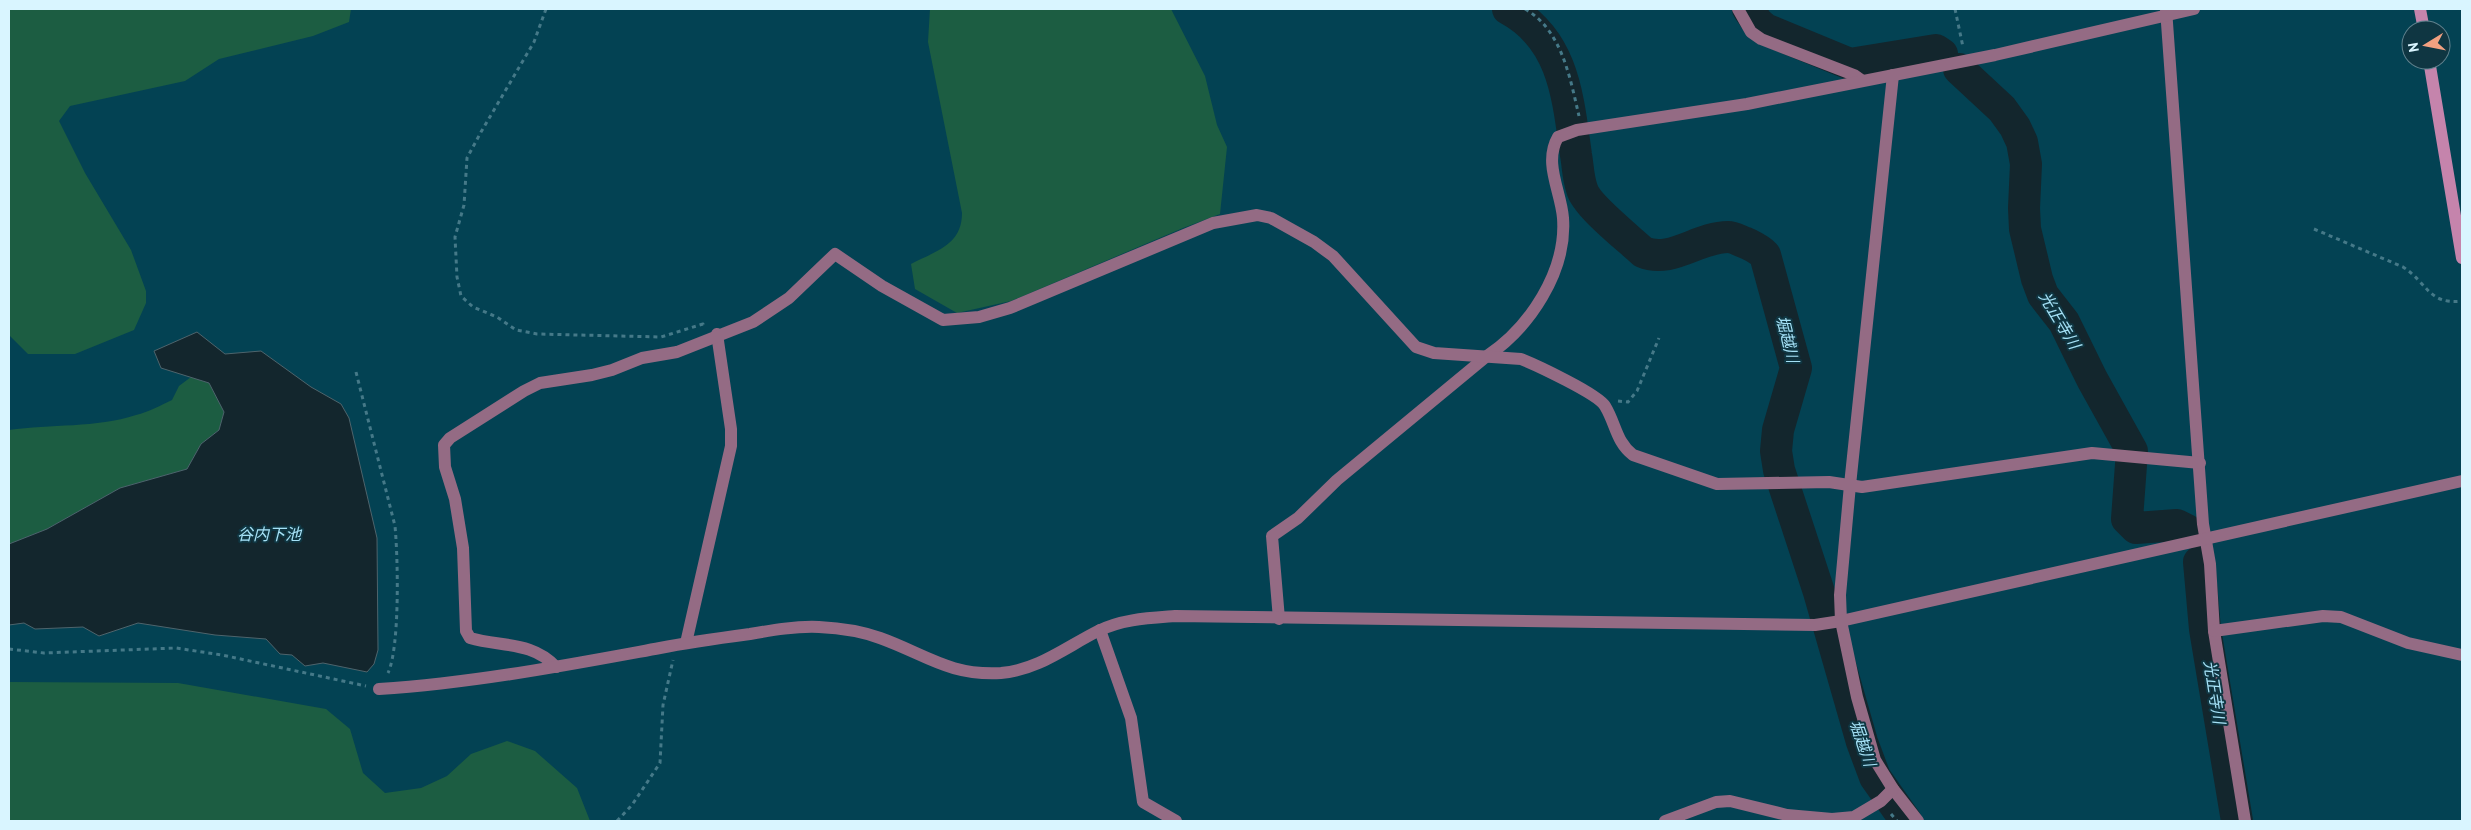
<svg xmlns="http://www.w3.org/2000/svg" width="2471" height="830" font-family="'PT Sans','Noto Sans JP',sans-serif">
<rect width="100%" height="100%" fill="#034253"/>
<g fill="#1c5d42">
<path d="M9,9H351L349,22L313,36L219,59L185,81L70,106L59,121L85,173L131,250L146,291V303L134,330L75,354H28L9,335Z"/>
<path d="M930,9H1171L1205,76L1217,125L1227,147L1220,214L1183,228L1011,301L957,313L915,289L911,264C936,251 962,245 962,213L928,42Z"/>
<path d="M191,377L209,383L224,412L219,430L201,444L187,469L120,488L47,529L9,544V430C51,424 96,428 136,415C149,412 161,405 172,400L179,386Z"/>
<path d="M9,682L178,683L326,709L350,729L363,773L385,793L421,788L447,776L471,754L507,741L535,751L577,788L590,821H9Z"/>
</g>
<path fill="#13262d" stroke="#4e646c" d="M197,332L225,354L261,351L311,387L341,404L349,418L377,538L378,650L374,664L367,672L323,663L305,666L292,655L280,654L266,639L215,635L138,623L99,636L83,627L35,629L24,623L9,625V544L47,529L120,488L187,469L201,444L219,430L224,412L209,383L161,368L154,351Z"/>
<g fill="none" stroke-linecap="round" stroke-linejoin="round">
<g stroke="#13262d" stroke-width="32">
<path d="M1508,9C1564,39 1568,98 1576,155C1578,166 1578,178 1582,189C1586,205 1629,239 1643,252C1671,264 1698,237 1728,237C1734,237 1740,241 1746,243C1754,247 1759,249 1765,255L1796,368L1778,430L1776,451L1779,470L1819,592L1862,742L1875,777L1906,821"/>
<path d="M1748,9L1758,23L1765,29L1850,64L1936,50L1942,54"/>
<path d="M1959,69L2002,109L2015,127L2022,142L2026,164L2024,208L2025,229L2037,279L2043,295L2064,322L2092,379L2132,451L2127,519L2136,528L2177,525L2187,530"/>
<path d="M2199,562L2205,629L2237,821"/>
</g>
<g stroke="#457988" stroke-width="3" stroke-dasharray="4 4" stroke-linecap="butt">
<path d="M546,9L534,42L481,132L467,158L464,205L455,237L457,277L461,296L473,307L497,317L516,330L537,334L661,337L703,324V326"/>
<path d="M1525,9C1562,30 1570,78 1579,116"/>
<path d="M1955,9L1963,47"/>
<path d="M2314,229L2403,267C2428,283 2428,305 2462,301"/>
<path d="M356,372L395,526C398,558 400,647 388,673"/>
<path d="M1618,401L1628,402L1637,391L1659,338"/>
<path d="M9,649L44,653L176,648L222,655L366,686"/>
<path d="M1891,814L1897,821"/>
<path d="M617,821L632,805L660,763L663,705L673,660"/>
</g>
<g stroke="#946b84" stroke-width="12">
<path d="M1738,9L1751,32L1761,39L1854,75L1861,80"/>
<path d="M2166,9L2203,524L2210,564L2214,631L2245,821"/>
<path d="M1893,75L1850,485L1840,595L1841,621L1857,697L1875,760L1893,789L1918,821"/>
<path d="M1279,619L1272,536L1298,518L1337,480L1487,356C1529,328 1567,272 1563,218C1561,191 1543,163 1558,137L1577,130L1747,104L1995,55L2194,9"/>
<path d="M1100,630L1131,718L1143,802L1176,821"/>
<path d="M2214,631L2323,616L2341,617L2408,643L2462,655"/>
<path d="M686,643L731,446V429L717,334"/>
<path d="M556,667C532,641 501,647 470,638L466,631L463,548L455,499L445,467L444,445L450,438L524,391L540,383L592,375L612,370L642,358L677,352L753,322L789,298L835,254L882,286L943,320L979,317L1010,308L1213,223L1257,215L1271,218L1314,242L1333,256L1416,347L1434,353L1521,359C1536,365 1598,394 1605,406C1616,424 1616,442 1633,455L1717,484L1829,482L1862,487L2092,453L2200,463"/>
<path d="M379,689C474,683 567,665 660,648C690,642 720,638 750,634C773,630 796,626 819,627C839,628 861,631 880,638C925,654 949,676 1001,673C1038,670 1066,647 1098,631C1122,619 1149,618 1175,616L1815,625L1841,621L2462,481"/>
<path d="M1665,821L1716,802L1730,801L1787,815L1832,819L1854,817L1881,801L1893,789"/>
</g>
<g stroke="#c584ac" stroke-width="12">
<path d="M2420,9L2424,30"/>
<path d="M2429,60L2462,258"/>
</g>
</g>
<g text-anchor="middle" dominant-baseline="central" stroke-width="4" stroke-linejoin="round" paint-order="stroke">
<g font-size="16" font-style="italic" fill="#a5e1f6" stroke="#0f3642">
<text transform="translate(2060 320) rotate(59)">光正寺川</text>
<text transform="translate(1788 339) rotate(76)">堀越川</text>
<text x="269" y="534">谷内下池</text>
<text transform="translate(2215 692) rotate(81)">光正寺川</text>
<text transform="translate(1863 743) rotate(71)">堀越川</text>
</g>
</g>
<rect width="2471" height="830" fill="none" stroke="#d9f5ff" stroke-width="20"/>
<g transform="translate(2426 45) rotate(260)"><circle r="24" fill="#0f3642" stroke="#60828e"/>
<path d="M0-4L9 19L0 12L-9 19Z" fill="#f2a080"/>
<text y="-8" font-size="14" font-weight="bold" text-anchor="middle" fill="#d9f5ff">N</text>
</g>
</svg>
